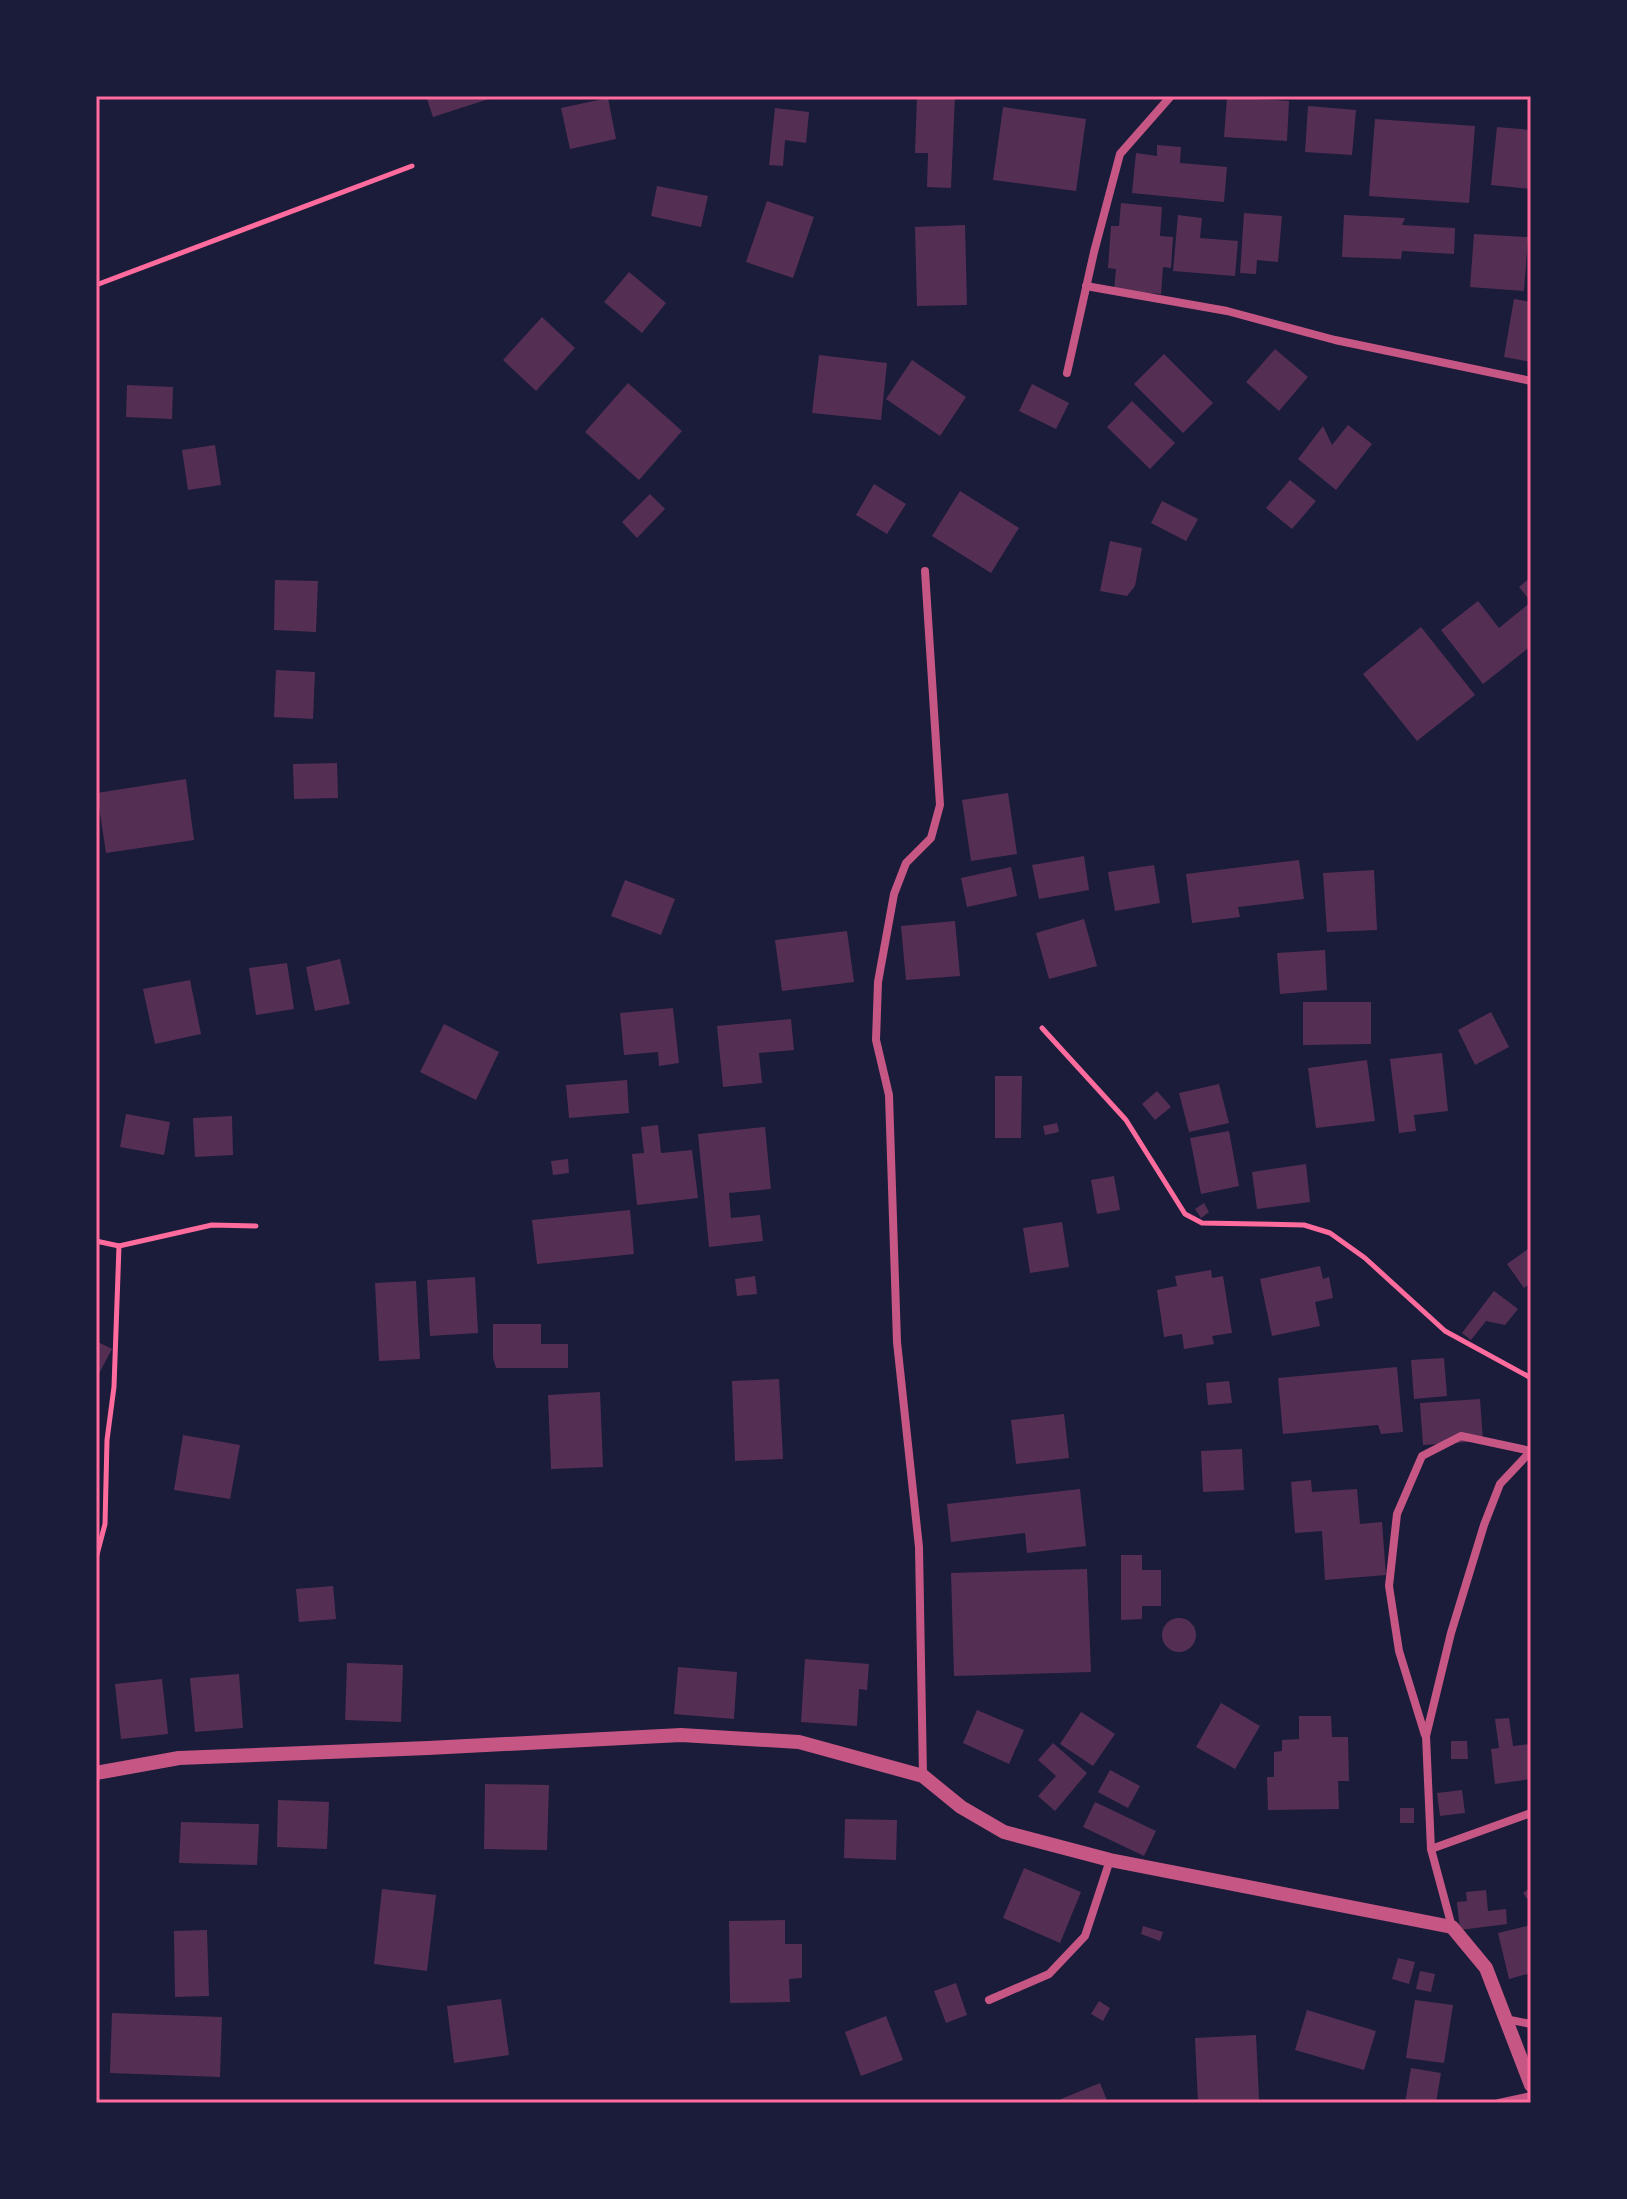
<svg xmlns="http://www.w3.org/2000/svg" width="1627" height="2199" font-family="Karla,sans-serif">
<rect width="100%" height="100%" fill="#1b1b3a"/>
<g fill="#542f53">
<path d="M426,96H494L495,97L433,117Z"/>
<path d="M917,96H955L951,188L927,187L928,153H915Z"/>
<path d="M1227,97L1289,101L1287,141L1224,137Z"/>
<path d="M608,98L616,139L570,149L561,108Z"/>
<path d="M1308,106L1356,110L1352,155L1305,152Z"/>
<path d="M1003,107L1086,119L1076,191L993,180Z"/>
<path d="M775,108L809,112L806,143L785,140L783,166L769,165Z"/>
<path d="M1375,119L1475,126L1469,203L1369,196Z"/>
<path d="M1497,127L1531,130V189L1491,185Z"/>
<path d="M1157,145L1181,147L1180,163L1227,167L1224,202L1132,193L1136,153L1157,156Z"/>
<path d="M657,186L708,196L701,227L651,216Z"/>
<path d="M767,201L814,217L793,278L746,262Z"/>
<path d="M1121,203L1162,207L1160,236L1173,237L1171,268L1163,267L1161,294L1114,290L1116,269L1108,268L1111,226H1119Z"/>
<path d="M1244,213L1282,216L1278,262L1257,260L1256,274L1240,273Z"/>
<path d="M1178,215L1202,218L1200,238L1238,241L1235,276L1173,271Z"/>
<path d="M1344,215L1405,218L1402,225L1455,228L1454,254L1402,251L1401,259L1342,257Z"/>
<path d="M965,225L967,305L917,306L915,227Z"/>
<path d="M1474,234L1528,237L1524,291L1470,287Z"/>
<path d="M629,272L666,303L642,333L604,302Z"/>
<path d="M1514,299L1531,302V362L1504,357Z"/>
<path d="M542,317L575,348L536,391L503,360Z"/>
<path d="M1275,349L1308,377L1279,411L1246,382Z"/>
<path d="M1164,354L1213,403L1183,433L1134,384Z"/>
<path d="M819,355L887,363L881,420L812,413Z"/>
<path d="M912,360L966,397L940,436L886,399Z"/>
<path d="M628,383L682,431L639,480L585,432Z"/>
<path d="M1032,384L1069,403L1056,429L1019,411Z"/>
<path d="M127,385L173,387L172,419L126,417Z"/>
<path d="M1132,401L1175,443L1150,469L1107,427Z"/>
<path d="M1348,425L1372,444L1336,490L1298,459L1323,426L1332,445Z"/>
<path d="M215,445L221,485L188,490L182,450Z"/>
<path d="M1290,480L1316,501L1292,529L1266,508Z"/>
<path d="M874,484L906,504L887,534L856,515Z"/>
<path d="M960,491L1019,528L991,573L932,536Z"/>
<path d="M650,494L665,509L637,538L622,522Z"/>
<path d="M1162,501L1198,519L1186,541L1151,523Z"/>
<path d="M1110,541L1142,548L1135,586L1127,596L1100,591Z"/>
<path d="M1531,577V602L1519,587Z"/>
<path d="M275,580L318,581L316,632L274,630Z"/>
<path d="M1478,601L1499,628L1531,602V646L1483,684L1441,630Z"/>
<path d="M1421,627L1475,695L1417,741L1363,674Z"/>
<path d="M276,670L315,672L313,719L274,717Z"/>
<path d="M337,763L338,798L294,799L293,764Z"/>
<path d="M186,779L194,840L106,853L97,793Z"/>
<path d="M1008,793L1017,854L971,861L962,800Z"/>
<path d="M1084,856L1089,890L1039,899L1032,865Z"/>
<path d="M1299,860L1304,899L1238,907L1240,917L1192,923L1186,874Z"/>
<path d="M1154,865L1160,903L1115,911L1108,872Z"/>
<path d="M1011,867L1017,896L967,907L961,878Z"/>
<path d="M1374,870L1377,930L1327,932L1323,873Z"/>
<path d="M625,880L675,899L661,935L611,916Z"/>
<path d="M1084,919L1097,966L1049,979L1036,933Z"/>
<path d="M955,921L960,976L906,980L901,926Z"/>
<path d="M847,931L854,982L782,991L775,940Z"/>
<path d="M1325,950L1327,990L1280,994L1277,953Z"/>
<path d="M340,959L350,1004L315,1011L306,967Z"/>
<path d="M287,963L294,1009L256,1015L249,968Z"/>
<path d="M190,980L201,1034L155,1044L143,989Z"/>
<path d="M1303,1002H1371V1044L1303,1045Z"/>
<path d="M673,1008L679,1063L659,1066L658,1052L624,1055L620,1013Z"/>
<path d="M1491,1012L1509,1047L1475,1065L1458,1030Z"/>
<path d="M791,1019L794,1050L759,1053L762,1083L723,1087L717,1026Z"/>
<path d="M444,1024L499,1052L476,1100L420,1072Z"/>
<path d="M1442,1053L1448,1111L1414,1115L1416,1131L1399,1133L1390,1059Z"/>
<path d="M1367,1060L1375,1121L1316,1128L1308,1068Z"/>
<path d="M995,1076H1022L1021,1138H995Z"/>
<path d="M627,1080L629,1113L569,1118L566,1085Z"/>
<path d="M1219,1084L1229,1123L1189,1132L1179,1093Z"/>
<path d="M1157,1091L1171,1107L1155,1120L1142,1104Z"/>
<path d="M126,1114L170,1122L164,1155L120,1147Z"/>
<path d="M232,1116L233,1155L195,1157L193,1118Z"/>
<path d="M1057,1123L1059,1132L1045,1135L1043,1126Z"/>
<path d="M658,1125L661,1153L692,1150L698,1198L637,1205L632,1154L644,1153L641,1127Z"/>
<path d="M765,1127L771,1189L729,1193L731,1218L760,1215L763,1241L709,1247L698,1134Z"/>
<path d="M1229,1131L1239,1186L1201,1194L1190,1138Z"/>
<path d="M568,1159L569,1173L553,1175L551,1161Z"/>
<path d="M1306,1164L1310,1202L1257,1209L1252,1172Z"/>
<path d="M1114,1176L1120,1210L1097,1214L1091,1180Z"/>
<path d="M1204,1203L1209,1212L1201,1218L1195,1209Z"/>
<path d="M630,1210L634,1254L537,1264L532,1220Z"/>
<path d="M1062,1222L1069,1267L1030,1273L1023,1228Z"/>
<path d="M1531,1247V1283L1524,1288L1507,1264Z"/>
<path d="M1320,1266L1323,1279L1329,1277L1333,1298L1315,1302L1320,1326L1272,1336L1260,1279Z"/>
<path d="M1211,1270L1212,1278L1223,1276L1232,1333L1212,1336L1214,1344L1184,1349L1182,1334L1164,1337L1157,1290L1177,1286L1175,1276Z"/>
<path d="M755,1276L757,1294L737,1296L735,1279Z"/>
<path d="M475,1277L478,1333L430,1336L427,1280Z"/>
<path d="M416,1281L420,1359L379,1361L375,1283Z"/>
<path d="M1494,1291L1518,1309L1505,1325L1486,1321L1471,1340L1462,1333Z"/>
<path d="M493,1324H541V1344H568V1368H496L493,1358Z"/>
<path d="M96,1341L112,1349L96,1379Z"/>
<path d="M1444,1358L1447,1396L1414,1399L1411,1360Z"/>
<path d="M1397,1367L1403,1432L1381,1434L1378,1425L1283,1434L1278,1378Z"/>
<path d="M779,1379L783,1459L735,1461L732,1381Z"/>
<path d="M1229,1381L1232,1403L1208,1405L1206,1383Z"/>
<path d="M600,1392L603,1467L551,1469L548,1395Z"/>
<path d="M1480,1399L1483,1441L1423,1445L1420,1403Z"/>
<path d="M1064,1414L1069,1458L1016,1464L1011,1420Z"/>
<path d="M183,1435L240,1445L230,1499L174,1490Z"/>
<path d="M1242,1449L1244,1490L1203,1492L1201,1451Z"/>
<path d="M1311,1480L1312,1492L1357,1489L1360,1524L1382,1522L1386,1575L1325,1580L1322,1531L1295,1533L1291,1482Z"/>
<path d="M1080,1489L1086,1546L1027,1553L1025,1533L951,1542L947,1504Z"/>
<path d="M1121,1555H1142V1570H1161V1606H1142V1619L1121,1620Z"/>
<path d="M1087,1569L1091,1672L954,1676L951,1573Z"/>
<path d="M333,1586L336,1619L299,1622L296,1589Z"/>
<circle cx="1179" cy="1635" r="17"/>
<path d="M805,1659L869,1664L867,1690L859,1689L857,1726L801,1722Z"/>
<path d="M347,1663L403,1665L401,1722L345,1720Z"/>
<path d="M678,1667L737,1672L734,1719L674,1714Z"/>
<path d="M239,1674L243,1728L195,1732L190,1678Z"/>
<path d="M162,1679L168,1734L121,1739L115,1684Z"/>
<path d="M1221,1703L1260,1726L1235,1769L1196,1747Z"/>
<path d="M977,1710L1024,1730L1009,1764L963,1743Z"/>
<path d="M1081,1712L1115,1734L1093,1766L1060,1744Z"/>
<path d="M1299,1716H1331L1332,1737H1348L1349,1781H1338L1339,1809L1268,1810L1267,1777H1274V1752L1282,1751V1740L1299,1739Z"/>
<path d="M1509,1718L1513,1746L1529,1744L1531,1779L1495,1784L1491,1749L1499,1748L1495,1719Z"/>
<path d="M1451,1741H1467L1468,1759H1451Z"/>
<path d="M1053,1743L1087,1773L1055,1811L1038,1796L1056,1776L1038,1760Z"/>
<path d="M1110,1770L1140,1786L1128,1808L1098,1792Z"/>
<path d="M485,1784L549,1785L547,1850L484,1849Z"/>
<path d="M1462,1790L1465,1813L1440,1816L1437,1793Z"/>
<path d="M278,1800L329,1802L327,1849L277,1847Z"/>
<path d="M1095,1802L1156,1831L1144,1856L1083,1827Z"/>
<rect x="1400" y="1808" width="14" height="15"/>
<path d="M845,1819L897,1820L896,1860L844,1858Z"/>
<path d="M181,1822L259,1824L257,1865L179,1863Z"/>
<path d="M1024,1868L1081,1892L1060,1943L1003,1918Z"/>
<path d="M1531,1887V1904L1523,1893Z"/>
<path d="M382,1889L436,1895L427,1971L374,1964Z"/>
<path d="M1486,1890L1488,1911L1506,1909L1507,1924L1460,1930L1457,1902L1467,1901L1466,1892Z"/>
<path d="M785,1920V1944H802V1978L789,1979L790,2002L730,2003L729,1921Z"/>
<path d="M1531,1925V1973L1509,1979L1498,1933Z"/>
<path d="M1143,1926L1163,1932L1160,1941L1141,1934Z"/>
<path d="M207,1930L209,1996L175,1997L174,1931Z"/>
<path d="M1398,1958L1415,1962L1409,1984L1392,1979Z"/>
<path d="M1420,1971L1435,1974L1431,1992L1416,1989Z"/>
<path d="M956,1983L967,2015L946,2023L934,1991Z"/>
<path d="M501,1999L509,2055L454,2063L447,2006Z"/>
<path d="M1415,2000L1453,2005L1444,2063L1406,2058Z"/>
<path d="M1099,2001L1110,2008L1103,2021L1091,2014Z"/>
<path d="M1307,2010L1376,2031L1364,2070L1295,2050Z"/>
<path d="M112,2013L222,2017L220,2077L110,2073Z"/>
<path d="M886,2016L903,2060L861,2076L845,2032Z"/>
<path d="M1256,2035L1259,2100L1198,2103L1195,2038Z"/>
<path d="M1411,2068L1441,2073L1436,2103H1405Z"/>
<path d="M1100,2083L1108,2103H1062L1061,2099Z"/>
</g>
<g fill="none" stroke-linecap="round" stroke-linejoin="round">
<g stroke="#ff6b9d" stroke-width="5">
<path d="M96,285L412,166"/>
<path d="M1042,1028L1126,1120L1185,1214L1202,1223L1304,1225L1330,1233L1365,1258L1445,1331L1531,1378"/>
<path d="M96,1241L119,1246L212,1225L256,1226"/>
<path d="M96,1558L105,1524L107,1440L114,1387L119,1246"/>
</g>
<g stroke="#c65784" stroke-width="8">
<path d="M1086,286L1227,311L1335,340L1531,381"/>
<path d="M1067,373L1094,252L1120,154L1171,96"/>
<path d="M1425,1735L1399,1651L1389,1586L1397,1514L1422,1456L1461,1436L1531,1451"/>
<path d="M923,1776L919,1547L897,1342L889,1095L876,1040L878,982L894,894L906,863L931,838L940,805L925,571"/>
<path d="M1431,1849L1531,1813"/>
<path d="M1452,1927L1431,1849L1426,1736L1451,1633L1484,1525L1500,1484L1531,1451"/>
<path d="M989,2000L1049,1974L1085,1936L1110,1860"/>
<path d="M1505,2019L1531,2024"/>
<path d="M1499,2103L1531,2096"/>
</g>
<path stroke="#c65784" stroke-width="14" d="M96,1773L179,1758L428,1748L681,1735L799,1742L923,1776L961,1807L1004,1832L1110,1860L1452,1927L1486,1968L1531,2085"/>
</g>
<rect width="1627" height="2199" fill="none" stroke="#1b1b3a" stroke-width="196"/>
<rect x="98" y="98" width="1431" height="2003" fill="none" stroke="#ff6b9d" stroke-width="3"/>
</svg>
